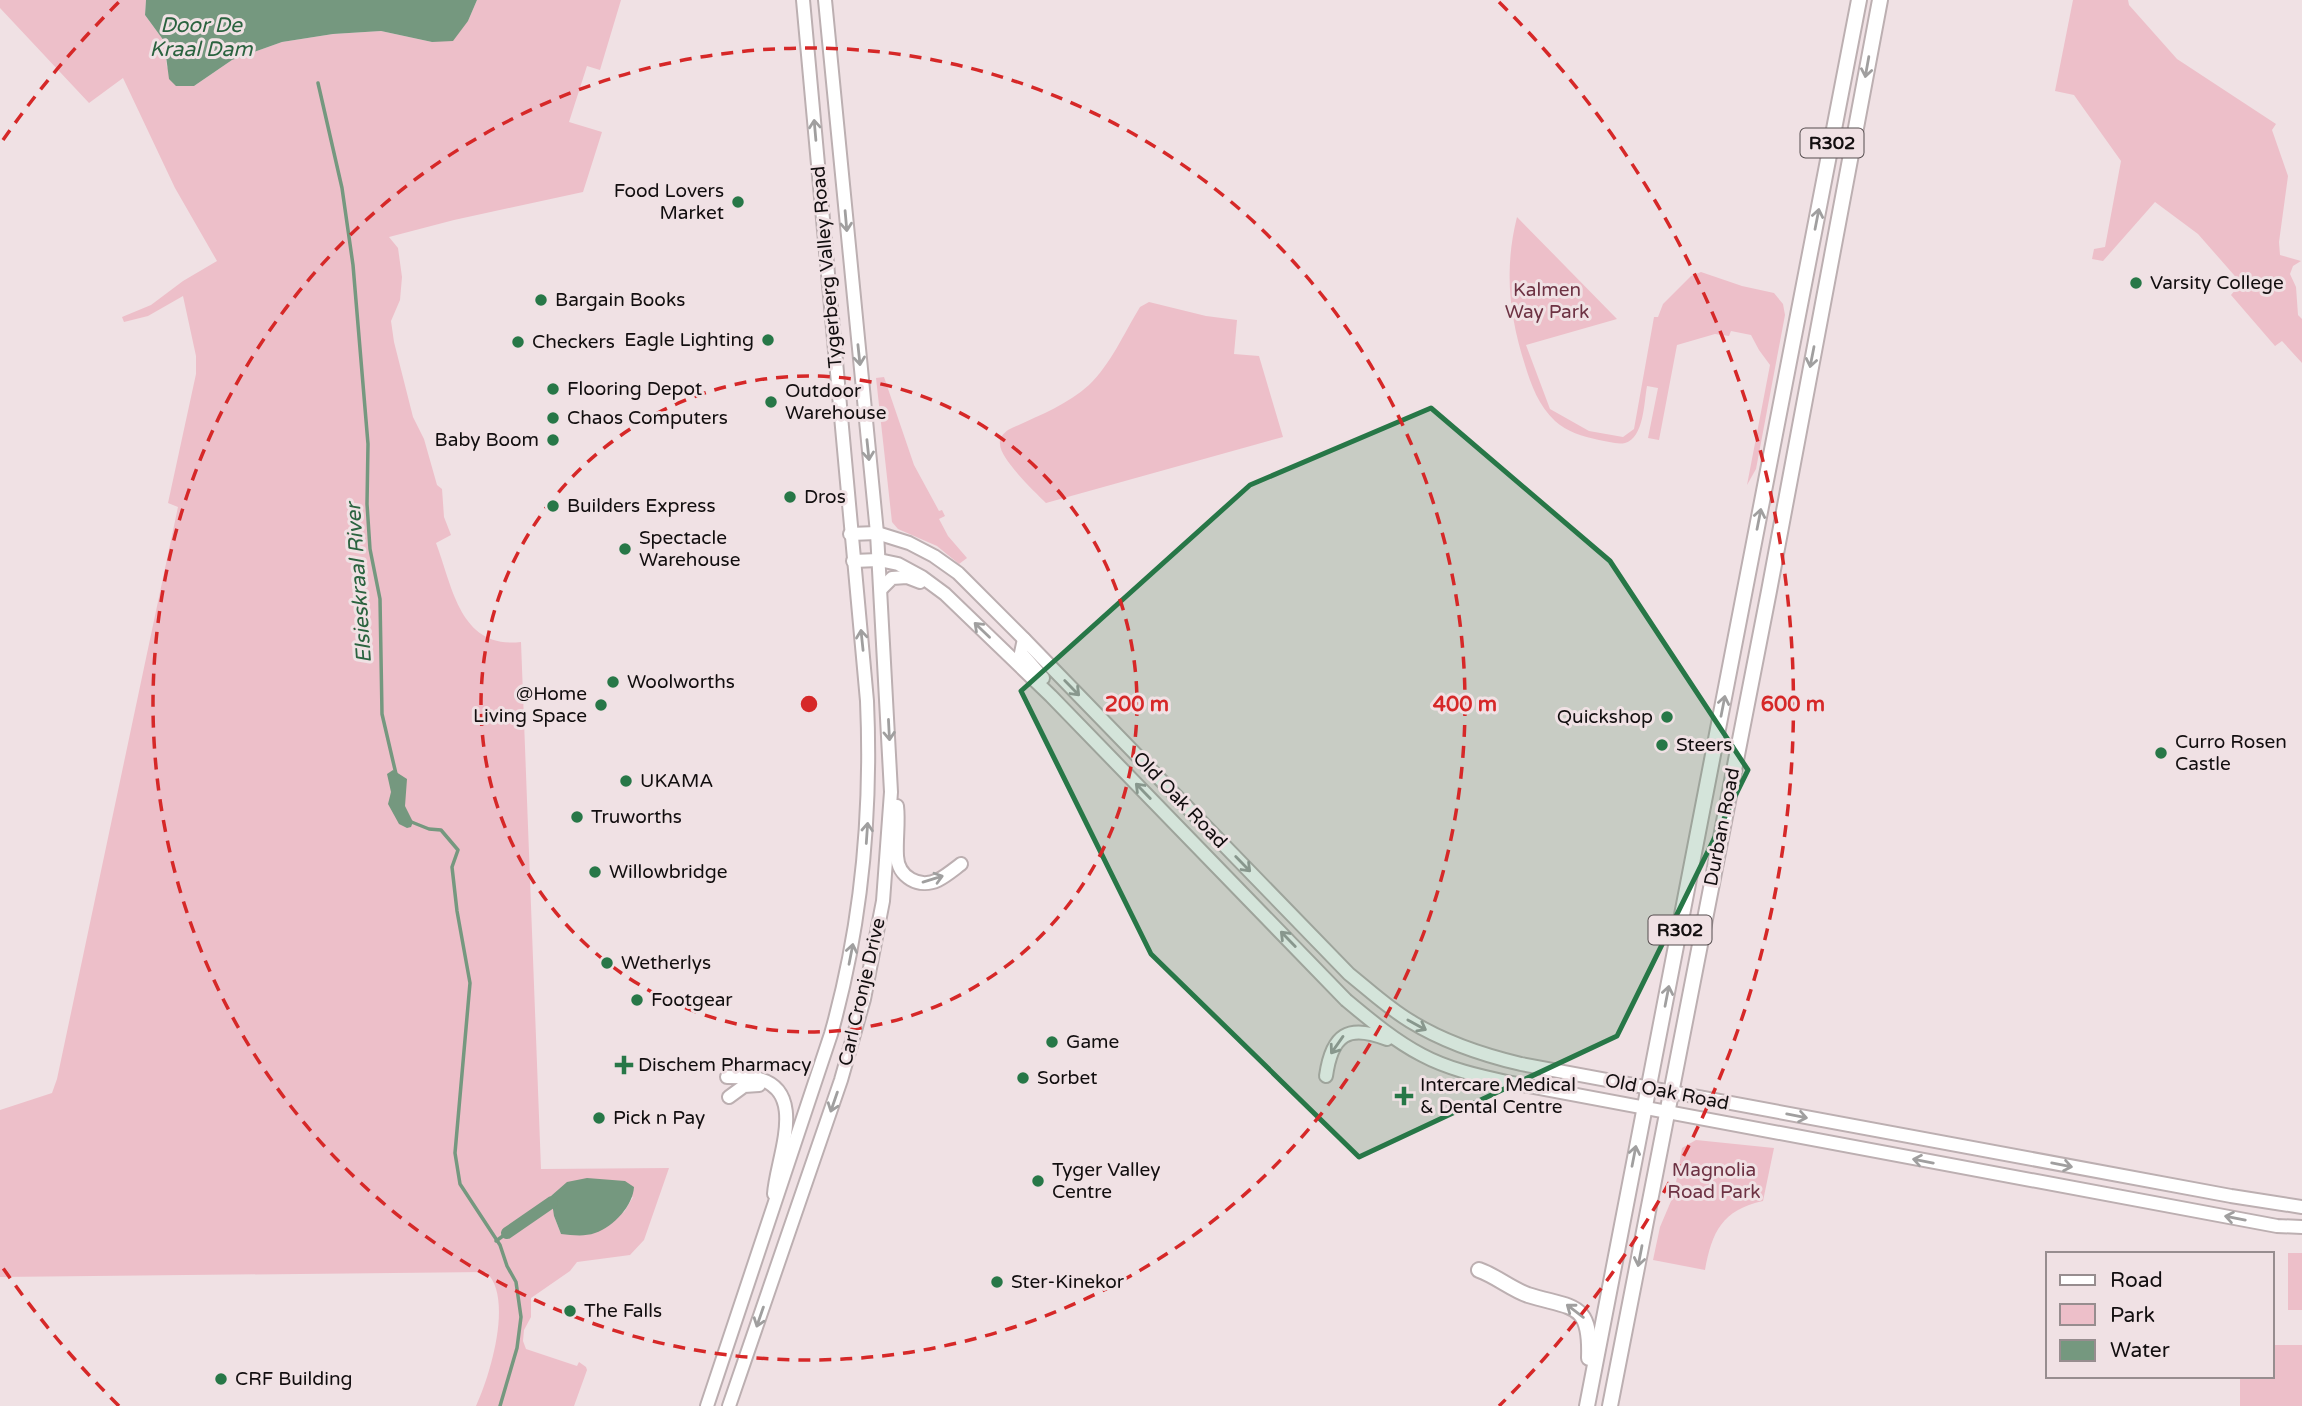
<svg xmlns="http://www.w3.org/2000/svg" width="2302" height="1406" font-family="'Varela Round',sans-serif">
<rect width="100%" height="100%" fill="#f0e1e4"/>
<g fill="#edbfc9" fill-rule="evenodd">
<path d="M0,0H146L145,15L164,41L167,67L194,86L232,60L282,42L333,34L381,31L432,42L468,21L477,0H621L600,70L587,66L569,122L602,132L583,192L454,220L389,237L398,248L402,277L400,300L391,321L394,342L413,417L424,439L437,485L442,489L444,517L451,535L436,543C453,588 460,649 521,642L541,1169L669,1168L644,1240L630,1255L577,1262L570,1271L531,1298V1317L524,1330L523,1341L526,1349L577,1366L579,1362L586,1367L587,1370L574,1406H476C490,1376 514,1297 486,1272L0,1277V1110L52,1093L57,1079L178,507L168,503L196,374V356L183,296L148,316L124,322L122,317L151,305L183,281L217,261L175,188L123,78L89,103L0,8ZM633,1197L624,1212L561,1234L554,1216Z"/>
<path d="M2073,0H2128L2129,5L2177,59L2276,124L2272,130L2288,176L2279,242L2280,255L2301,261L2293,266L2290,274L2296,287L2298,315L2302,319V363L2282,341L2275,346L2231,295L2241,283L2198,234L2155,202L2103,261L2092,259L2094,249L2105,247L2121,161L2074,95L2055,91Z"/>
<path d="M1517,217L1617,319L1526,345L1550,409L1589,431L1623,437L1634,429L1654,317H1658L1663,304L1691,276L1701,272L1742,286L1774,293L1783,304L1785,315L1756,469L1747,485L1770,365L1759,350L1751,335L1731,331L1729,336L1715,334L1677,345L1659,440L1648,438L1658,388L1647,386C1644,402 1644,438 1625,443C1617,445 1607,441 1599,440C1582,436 1567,432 1555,421C1539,406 1531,385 1525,365C1509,315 1504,269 1517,217Z"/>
<path d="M1149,302L1206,316L1237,320L1234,354L1259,356L1283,437L1046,503C1035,492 1000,459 1000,444C999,438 1003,434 1008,430C1035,417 1066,406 1089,385C1111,364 1124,333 1140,307Z"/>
<path d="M884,377L914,465L939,511L942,510L945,516L939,519L948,536L967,558L959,564L937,546L898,529L892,522L876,378Z"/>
<path d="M1696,1140L1774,1148L1763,1201C1722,1210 1712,1232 1705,1270L1653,1260L1660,1227L1674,1194L1682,1148Z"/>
<rect x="2288" y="1253" width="14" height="57"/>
<path d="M2272,1345H2302V1406H2240V1376H2272Z"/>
</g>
<g fill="#75987f">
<path d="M146,0H477L468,21L453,41L432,42L381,31L333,34L282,42L232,60L194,86H176L169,79L164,41L145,15Z"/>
<path d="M393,770L407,779L405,806L413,822L411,827L407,828L399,824L388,804L391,792L387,774Z"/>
<path d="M587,1178L625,1181L634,1187C633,1205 614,1227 595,1233C584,1237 572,1235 561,1234L554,1216L551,1196L567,1182Z"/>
</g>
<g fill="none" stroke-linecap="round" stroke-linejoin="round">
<g stroke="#75987f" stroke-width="3.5">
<path d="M318,83L342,188L353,265L368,444L367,504L370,549L380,599L382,714L396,774"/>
<path d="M409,821L429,829L441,830L458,850L452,867L457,911L470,983L455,1153L460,1184L500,1245L507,1266L516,1282L521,1317L517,1348L500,1406"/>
<path d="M496,1241L507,1233"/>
</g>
<path stroke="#75987f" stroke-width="12" d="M507,1233L552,1202"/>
<defs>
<g id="secondary">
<path d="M850,534L877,533L909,543L934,556L958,573L1024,639L1349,974C1369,990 1388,1008 1410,1021C1444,1042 1483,1055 1521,1064L2231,1196L2302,1207"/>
<path d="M853,561L879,560L898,564L922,577L945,594L1051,696L1346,1000C1370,1020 1395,1041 1422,1055C1448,1069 1479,1076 1507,1082L2277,1226L2302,1227"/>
<path d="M881,589L892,578L907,577L920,582"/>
<path d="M1024,639L1021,653L1043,678"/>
<path d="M897,806C899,822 896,839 897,856C898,877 919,889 938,880C946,876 953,870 961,864"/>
<path d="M1326,1076C1332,1034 1348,1024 1387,1039"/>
<path d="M727,1077C736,1077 746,1077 755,1078C810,1089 776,1159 774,1194"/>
<path d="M729,1097L744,1086L759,1085"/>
<path d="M707,1406L831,1034C862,924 872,815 867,701L803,0"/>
<path d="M729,1406L841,1080L864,999L883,901L891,792L877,533L825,0"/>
</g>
<g id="primary">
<path d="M1479,1270C1496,1276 1511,1289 1528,1295C1573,1309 1591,1301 1589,1358"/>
<path d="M1587,1406L1859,0"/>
<path d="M1610,1406L1769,591L1880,0"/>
</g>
</defs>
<use href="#secondary" stroke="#bcafb1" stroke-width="16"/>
<use href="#primary" stroke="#bcafb1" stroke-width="18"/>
<use href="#secondary" stroke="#fff" stroke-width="12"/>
<use href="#primary" stroke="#fff" stroke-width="14"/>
</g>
<defs><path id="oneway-shaft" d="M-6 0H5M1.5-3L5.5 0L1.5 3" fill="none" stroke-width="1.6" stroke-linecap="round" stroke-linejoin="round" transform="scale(1.75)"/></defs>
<g stroke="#a09f9f">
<use href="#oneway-shaft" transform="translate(1867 67) rotate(100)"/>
<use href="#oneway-shaft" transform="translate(815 130) rotate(-95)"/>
<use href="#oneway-shaft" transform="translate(1817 219) rotate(-79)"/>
<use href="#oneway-shaft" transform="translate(846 221) rotate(85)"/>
<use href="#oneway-shaft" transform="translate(859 355) rotate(84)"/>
<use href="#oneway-shaft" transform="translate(1812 357) rotate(101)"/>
<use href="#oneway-shaft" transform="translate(868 450) rotate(84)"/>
<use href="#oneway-shaft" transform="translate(1759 519) rotate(-79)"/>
<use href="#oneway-shaft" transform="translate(982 630) rotate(-136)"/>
<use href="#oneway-shaft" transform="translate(862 640) rotate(-96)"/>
<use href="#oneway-shaft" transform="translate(1072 688) rotate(46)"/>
<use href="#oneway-shaft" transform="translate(1723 706) rotate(-79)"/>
<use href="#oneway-shaft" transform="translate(889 730) rotate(87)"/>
<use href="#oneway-shaft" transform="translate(1143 791) rotate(-134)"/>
<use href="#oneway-shaft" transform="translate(867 833) rotate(-86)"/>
<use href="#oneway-shaft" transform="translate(1243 864) rotate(46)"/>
<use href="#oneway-shaft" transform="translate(933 879) rotate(-17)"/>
<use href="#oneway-shaft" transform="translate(1288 939) rotate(-134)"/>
<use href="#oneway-shaft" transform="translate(851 954) rotate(-79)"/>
<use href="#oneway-shaft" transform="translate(1667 996) rotate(-79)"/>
<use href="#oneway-shaft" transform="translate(1417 1025) rotate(29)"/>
<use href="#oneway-shaft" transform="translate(1337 1045) rotate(125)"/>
<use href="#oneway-shaft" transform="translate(834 1102) rotate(109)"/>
<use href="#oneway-shaft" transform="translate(1797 1116) rotate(11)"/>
<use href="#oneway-shaft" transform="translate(1634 1156) rotate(-79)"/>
<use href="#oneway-shaft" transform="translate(1923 1161) rotate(-169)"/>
<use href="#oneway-shaft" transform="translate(2062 1165) rotate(11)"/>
<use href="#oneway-shaft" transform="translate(2235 1218) rotate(-169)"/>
<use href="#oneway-shaft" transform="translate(1640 1256) rotate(101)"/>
<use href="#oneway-shaft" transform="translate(1575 1311) rotate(-143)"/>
<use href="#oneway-shaft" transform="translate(760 1317) rotate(109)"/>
</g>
<path fill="#277747" fill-opacity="0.2" stroke="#277747" stroke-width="5" stroke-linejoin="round" d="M1431,408L1610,561L1748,770L1617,1036L1359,1157L1151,954L1021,691L1250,485Z"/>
<g fill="none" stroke="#d62828" stroke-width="3.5" stroke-dasharray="12 9">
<circle cx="809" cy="704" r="328"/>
<circle cx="809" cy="704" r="656"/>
<path d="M119 1406A984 984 0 0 1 3 1268M3 140A984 984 0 0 1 119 2M1499 2A984 984 0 0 1 1499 1406"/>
</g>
<g fill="#277747" stroke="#f0e1e4" stroke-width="2.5">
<circle cx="738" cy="202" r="7"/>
<circle cx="2136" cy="283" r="7"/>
<circle cx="541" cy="300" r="7"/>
<circle cx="768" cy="340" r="7"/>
<circle cx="518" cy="342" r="7"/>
<circle cx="553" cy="389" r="7"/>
<circle cx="771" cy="402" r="7"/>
<circle cx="553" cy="418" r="7"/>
<circle cx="553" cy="440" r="7"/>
<circle cx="790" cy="497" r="7"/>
<circle cx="553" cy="506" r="7"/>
<circle cx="625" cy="549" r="7"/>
<circle cx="613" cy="682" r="7"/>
<circle cx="601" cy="705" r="7"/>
<circle cx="1667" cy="717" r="7"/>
<circle cx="1662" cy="745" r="7"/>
<circle cx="2161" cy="753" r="7"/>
<circle cx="626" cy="781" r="7"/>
<circle cx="577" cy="817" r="7"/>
<circle cx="595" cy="872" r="7"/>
<circle cx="607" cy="963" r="7"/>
<circle cx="637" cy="1000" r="7"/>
<circle cx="1052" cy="1042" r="7"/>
<path d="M620.5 1054.5h7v7h7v7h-7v7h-7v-7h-7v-7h7z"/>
<circle cx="1023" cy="1078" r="7"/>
<path d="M1400.5 1085.5h7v7h7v7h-7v7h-7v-7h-7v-7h7z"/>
<circle cx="599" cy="1118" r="7"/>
<circle cx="1038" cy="1181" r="7"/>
<circle cx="997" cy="1282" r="7"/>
<circle cx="570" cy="1311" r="7"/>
<circle cx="221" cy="1379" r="7"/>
</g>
<g text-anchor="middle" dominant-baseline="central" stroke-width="6" stroke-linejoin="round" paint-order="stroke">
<g fill="#f0e1e4" stroke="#554d4f" stroke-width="2">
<rect x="1800.5" y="128.5" width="63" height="29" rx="5"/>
<rect x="1648.5" y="915.5" width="63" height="29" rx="5"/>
</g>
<g font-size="18" font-weight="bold" fill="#120e0f">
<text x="1832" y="143">R302</text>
<text x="1680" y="930">R302</text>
</g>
<g font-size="19" fill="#120e0f" stroke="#f0e1e4" text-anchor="start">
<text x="724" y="191" text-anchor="end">Food Lovers<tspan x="724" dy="22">Market</tspan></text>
<text x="2150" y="283">Varsity College</text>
<text x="555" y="300">Bargain Books</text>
<text x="754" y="340" text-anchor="end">Eagle Lighting</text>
<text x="532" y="342">Checkers</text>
<text x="567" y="389">Flooring Depot</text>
<text x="785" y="391">Outdoor<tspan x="785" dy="22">Warehouse</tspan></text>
<text x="567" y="418">Chaos Computers</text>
<text x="539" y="440" text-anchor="end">Baby Boom</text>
<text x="804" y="497">Dros</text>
<text x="567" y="506">Builders Express</text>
<text x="639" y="538">Spectacle<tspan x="639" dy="22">Warehouse</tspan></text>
<text x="627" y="682">Woolworths</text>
<text x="587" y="694" text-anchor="end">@Home<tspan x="587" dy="22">Living Space</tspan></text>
<text x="1653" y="717" text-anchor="end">Quickshop</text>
<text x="2175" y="742">Curro Rosen<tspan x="2175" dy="22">Castle</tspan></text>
<text x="1676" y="745">Steers</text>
<text x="640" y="781">UKAMA</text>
<text x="591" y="817">Truworths</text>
<text x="609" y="872">Willowbridge</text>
<text x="621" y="963">Wetherlys</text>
<text x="651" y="1000">Footgear</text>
<text x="1066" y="1042">Game</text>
<text x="638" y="1065">Dischem Pharmacy</text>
<text x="1037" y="1078">Sorbet</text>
<text x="1420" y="1085">Intercare Medical<tspan x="1420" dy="22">&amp; Dental Centre</tspan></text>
<text x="613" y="1118">Pick n Pay</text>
<text x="1052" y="1170">Tyger Valley<tspan x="1052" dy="22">Centre</tspan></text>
<text x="1011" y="1282">Ster-Kinekor</text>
<text x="584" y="1311">The Falls</text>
<text x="235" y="1379">CRF Building</text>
</g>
<g font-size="19" fill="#120e0f" stroke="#f0e1e4">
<text transform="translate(827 267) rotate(-95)">Tygerberg Valley Road</text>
<text transform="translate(1180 800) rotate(46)">Old Oak Road</text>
<text transform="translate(1722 827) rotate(-79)">Durban Road</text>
<text transform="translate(862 992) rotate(-77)">Carl Cronje Drive</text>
<text transform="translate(1667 1092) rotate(11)">Old Oak Road</text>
</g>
<g font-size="19" fill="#6d3243" stroke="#f0e1e4">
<text x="1547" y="290">Kalmen<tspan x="1547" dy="22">Way Park</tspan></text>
<text x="1714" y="1170">Magnolia<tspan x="1714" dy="22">Road Park</tspan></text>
</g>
<g font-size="21" font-style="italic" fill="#2a633f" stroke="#f0e1e4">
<text x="201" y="25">Door De<tspan x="201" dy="24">Kraal Dam</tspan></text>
<text transform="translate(359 583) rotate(-94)">Elsieskraal River</text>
</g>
</g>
<circle cx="809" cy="704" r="10" fill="#d62828" stroke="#f0e1e4" stroke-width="3.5"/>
<g font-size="21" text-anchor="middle" font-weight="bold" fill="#d62828" stroke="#f0e1e4" stroke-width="6" stroke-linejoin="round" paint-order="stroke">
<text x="1137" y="711">200 m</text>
<text x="1465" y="711">400 m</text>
<text x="1793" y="711">600 m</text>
</g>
<rect x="2046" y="1252" width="228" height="126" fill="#f0e1e4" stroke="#978d8f" stroke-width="2"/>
<rect x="2060" y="1275" width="35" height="10" fill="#ffffff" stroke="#978d8f" stroke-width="2"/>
<text x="2110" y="1287" font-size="21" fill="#120e0f">Road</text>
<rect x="2060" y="1304" width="35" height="21" fill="#edbfc9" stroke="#978d8f" stroke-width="2"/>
<text x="2110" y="1322" font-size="21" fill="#120e0f">Park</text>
<rect x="2060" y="1340" width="35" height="21" fill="#75987f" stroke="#978d8f" stroke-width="2"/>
<text x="2110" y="1357" font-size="21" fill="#120e0f">Water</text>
</svg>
